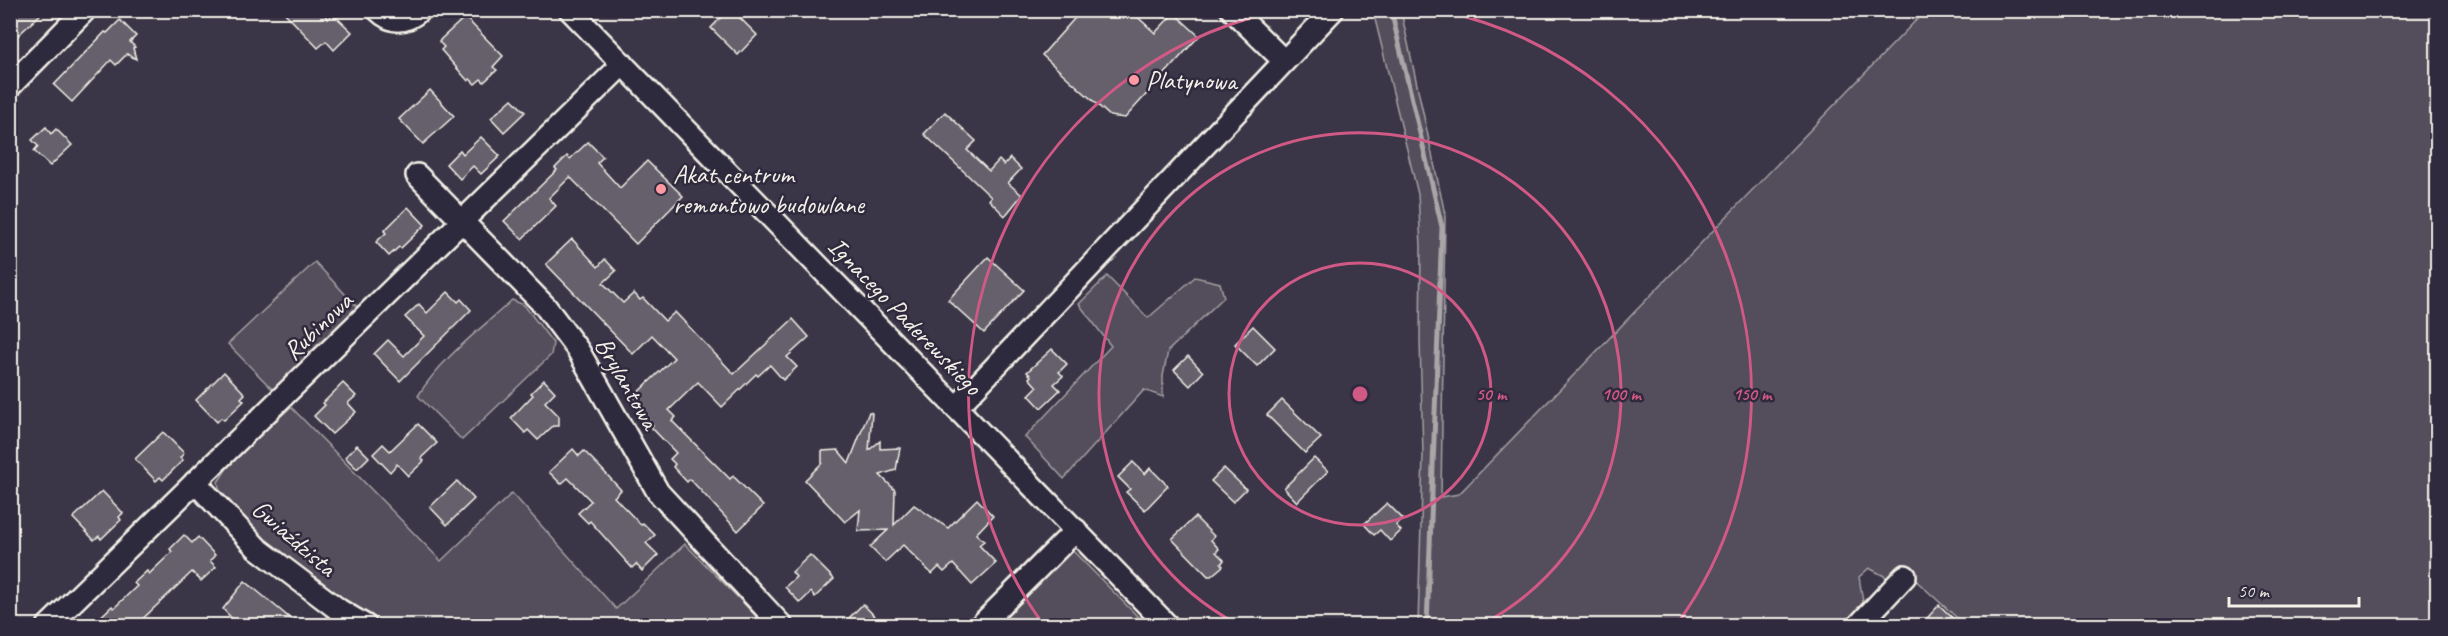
<svg xmlns="http://www.w3.org/2000/svg" width="2448" height="636" font-family="Caveat,sans-serif">
<rect width="100%" height="100%" fill="#3b3647"/>
<filter id="ink" filterUnits="userSpaceOnUse"><feTurbulence type="fractalNoise" baseFrequency=".0167" numOctaves="2"/><feDisplacementMap in="SourceGraphic" scale="12" xChannelSelector="R" yChannelSelector="G"/><feConvolveMatrix kernelMatrix="1 2 1 2 8 2 1 2 1" color-interpolation-filters="sRGB"/></filter>
<g filter="url(#ink)">
<g fill="#534e5c" stroke="#a4a0a2" stroke-width="1.5">
<path d="M1373,11H1401L1445,214L1441,497L1459,494L1925,11H2437V625H1965L1902,568L1888,578L1869,568L1859,577L1864,608L1849,625H1418L1423,455L1420,339L1421,246L1418,194Z"/>
<path d="M315,262L360,310L275,392L228,344Z"/>
<path d="M1107,276L1148,318L1195,277L1220,283L1224,297L1168,351L1163,376V397L1144,390L1064,479L1025,437L1111,346L1079,304Z"/>
<path d="M512,300L524,305L553,343L551,355L462,440L418,396C441,358 480,330 512,300Z"/>
<path d="M291,407L441,561L512,493L616,609L685,544L765,625H383L302,578L221,500L218,482L231,462Z"/>
<path d="M1072,550L1146,625L995,626L1064,554Z"/>
</g>
<g fill="none" stroke-linecap="round" stroke-linejoin="round">
<path stroke="#aaa6a7" stroke-width="5" d="M1391,10L1442,227L1427,626"/>
</g>
<g fill="#65616c" stroke="#f4f1e8" stroke-width="1.5">
<path d="M10,10H45L10,43Z"/>
<path d="M282,10H321L328,19L333,14L352,32L334,50L326,41L318,48Z"/>
<path d="M728,10H732L757,35L738,55L711,28Z"/>
<path d="M1082,10H1130L1155,33L1174,13L1199,36L1125,118L1110,116L1042,55Z"/>
<path d="M465,17L503,56L493,67L497,70L484,82L481,79L475,84L470,79L468,81L441,50L444,47L439,42L441,39Z"/>
<path d="M120,20L136,36L130,42L135,47L133,48L136,59L127,54L116,65L111,60L72,102L54,85L105,32L107,33Z"/>
<path d="M430,90L454,116L423,144L399,119Z"/>
<path d="M512,99L525,112L504,132L491,118Z"/>
<path d="M945,112L976,141L967,150L989,171L999,160L1004,165L1010,158L1021,169L1008,183L1022,195L1005,216L989,200L991,197L924,134Z"/>
<path d="M46,127L51,134L56,129L72,145L50,166L34,151L38,146L32,140Z"/>
<path d="M481,137L500,156L481,174L473,166L460,179L446,164L460,150L463,154Z"/>
<path d="M588,142L603,157L597,163L620,188L647,161L683,196L636,244L570,177L549,198L556,206L522,239L504,221L557,170L555,168L567,156L570,159Z"/>
<path d="M408,207L425,225L401,248L399,247L389,256L376,242L386,233L384,231Z"/>
<path d="M572,239L598,267L605,259L616,271L603,283L623,303L634,293L640,300L643,298L665,321L675,312L734,374L793,319L809,337L787,357L797,367L783,380L770,365L758,376L756,374L722,407L698,382L669,410L676,417L672,421L730,479L733,476L763,506L738,531L690,479L687,482L673,467L675,464L670,459L676,453L651,427L653,425L641,413L645,409L633,397L674,358L652,335L633,354L546,264Z"/>
<path d="M988,257L1024,290L984,333L948,300Z"/>
<path d="M448,292L458,302L461,299L471,310L400,381L374,354L388,340L404,356L424,336L405,317L419,304L427,313Z"/>
<path d="M1253,326L1275,348L1257,366L1235,344Z"/>
<path d="M1052,349L1067,364L1059,372L1063,376L1054,384L1060,390L1041,408L1029,395L1037,387L1029,378L1031,376L1027,372Z"/>
<path d="M1188,356L1203,372L1190,386L1174,370Z"/>
<path d="M224,372L245,394L241,398L244,401L224,420L221,418L217,422L196,400Z"/>
<path d="M544,380L555,392L545,402L559,416V426H553L538,440L528,430L525,433L511,418L533,395L531,393Z"/>
<path d="M343,383L356,396L348,403L356,412L332,434L314,416L325,405L323,403Z"/>
<path d="M1282,400L1321,438L1305,453L1267,415Z"/>
<path d="M869,412L872,413L869,450L880,441V449L900,448L896,470L880,475L895,490L894,525L914,505L948,528L977,499L993,516L976,534L984,541L979,545L996,563L972,585L953,564L944,572L939,567L932,574L903,545L885,562L870,547L888,530L858,531L860,510L845,522L805,480L822,463V451L838,450L849,463Z"/>
<path d="M418,424L437,443L421,458L424,461L408,476L397,464L390,472L373,454L383,444L390,451Z"/>
<path d="M163,432L184,453L180,458L183,460L163,480L160,477L156,481L135,459Z"/>
<path d="M357,445L369,457L357,469L345,457Z"/>
<path d="M573,449L579,456L584,451L597,464L621,490L614,497L641,525L643,523L655,535L646,543L658,555L642,571L636,564L632,568L590,521L588,523L578,513L591,501L568,478L561,484L549,472Z"/>
<path d="M1314,458L1328,471L1297,502L1284,488Z"/>
<path d="M1133,462L1145,474L1150,468L1168,486L1145,510L1126,492L1130,489L1118,477Z"/>
<path d="M1224,468L1246,489L1233,502L1211,481Z"/>
<path d="M457,481L474,499L447,525L430,507Z"/>
<path d="M102,491L123,513L119,517L121,520L101,539L99,536L94,540L73,518Z"/>
<path d="M1387,503L1403,519L1396,525L1401,531L1390,541L1380,530L1374,535L1364,524Z"/>
<path d="M1195,517L1214,536L1211,540L1219,549L1216,552L1224,560L1221,564L1223,566L1211,576H1208L1172,539Z"/>
<path d="M184,535L192,543L198,537L215,555L210,561L216,567L201,581L192,572L135,626H91L112,606L114,608L137,586L134,583L147,571L149,574L172,552L170,549Z"/>
<path d="M810,555L834,579L815,597L811,592L800,603L785,587L796,577L792,572Z"/>
<path d="M245,581L279,609L299,626H239L223,609Z"/>
<path d="M863,604L884,626H857L849,618Z"/>
<path d="M1939,605L1961,626H1920Z"/>
</g>
<g fill="none" stroke-linecap="round" stroke-linejoin="round">
<defs>
<g id="minor">
<path d="M378,10C392,24 406,23 420,10"/>
<path d="M570,10L1168,626"/>
<path d="M1232,10L1284,61"/>
<path d="M10,86L85,10"/>
<path d="M417,175L545,306L578,350L658,492L782,626"/>
<path d="M956,408L1333,10"/>
<path d="M195,482L257,548L339,610L366,626"/>
<path d="M48,626L623,64"/>
<path d="M980,626L1076,530"/>
<path d="M1858,626L1905,576"/>
</g>
</defs>
<use href="#minor" stroke="#f4f1e8" stroke-width="26"/>
<use href="#minor" stroke="#2f2a3d" stroke-width="21"/>
</g>
</g>
<g fill="none" stroke="#d15985" stroke-width="3">
<circle cx="1360" cy="394" r="131"/>
<path d="M1237 624A261 261 0 1 1 1483 624"/>
<path d="M1043 624A392 392 0 0 1 1278 11M1442 11A392 392 0 0 1 1677 624"/>
</g>
<g fill="#ff9aa2" stroke="#2f2a3d" stroke-width="2">
<circle cx="1134" cy="80" r="6"/>
<circle cx="661" cy="189" r="6"/>
</g>
<g text-anchor="middle" dominant-baseline="central" stroke-width="5" stroke-linejoin="round" paint-order="stroke">
<g font-size="26" fill="#f4f1e8" stroke="#2f2a3d" text-anchor="start">
<text x="1146" y="80">Platynowa</text>
<text x="673" y="174">Akat centrum<tspan x="673" dy="30">remontowo budowlane</tspan></text>
</g>
<g font-size="26" fill="#f4f1e8" stroke="#2f2a3d">
<text transform="translate(905 316) rotate(46)">Ignacego Paderewskiego</text>
<text transform="translate(318 326) rotate(-44)">Rubinowa</text>
<text transform="translate(627 383) rotate(60)">Brylantowa</text>
<text transform="translate(294 538) rotate(41)">Gwiaździsta</text>
</g>
</g>
<circle cx="1360" cy="394" r="9" fill="#d15985" stroke="#2f2a3d" stroke-width="3"/>
<g font-size="18" text-anchor="middle" font-weight="bold" fill="#d15985" stroke="#2f2a3d" stroke-width="5" stroke-linejoin="round" paint-order="stroke">
<text x="1491" y="400">50 m</text>
<text x="1621" y="400">100 m</text>
<text x="1752" y="400">150 m</text>
</g>
<rect width="2448" height="636" fill="none" stroke="#2f2a3d" stroke-width="36"/>
<rect x="18" y="18" width="2412" height="600" fill="none" stroke="#f4f1e8" stroke-width="2" filter="url(#ink)"/>
<path d="M2229 597v9h130v-9" fill="none" stroke="#f4f1e8" stroke-width="3"/>
<text x="2238" y="597" font-size="18" fill="#f4f1e8" stroke="#2f2a3d" stroke-width="4.5" paint-order="stroke">50 m</text>
</svg>
